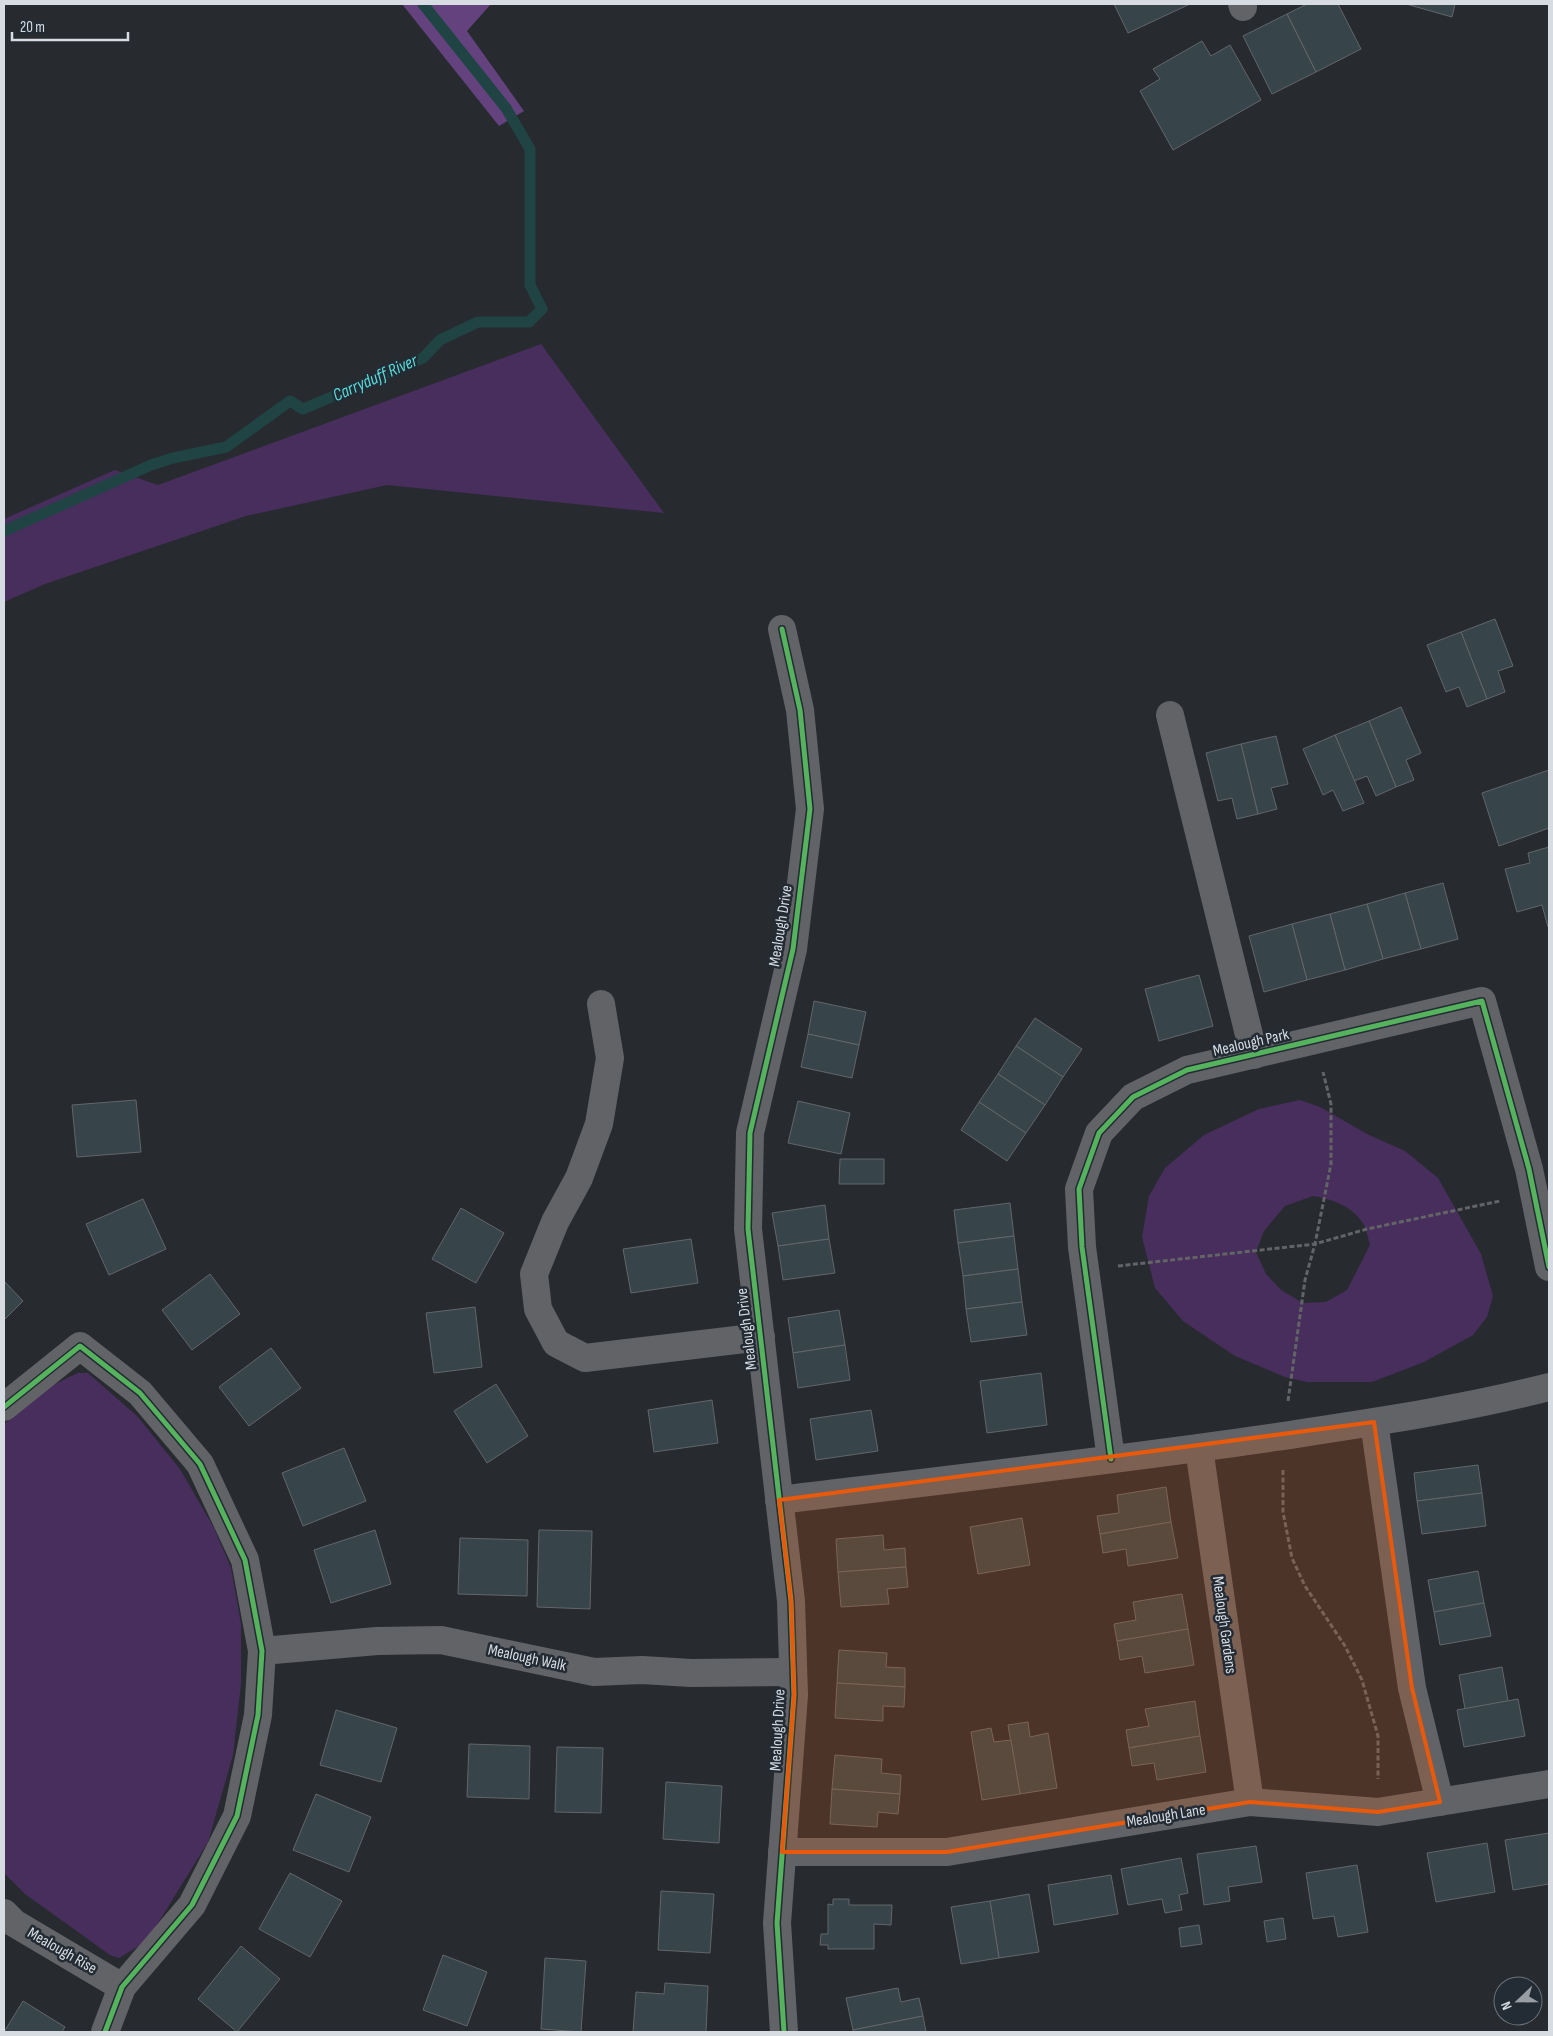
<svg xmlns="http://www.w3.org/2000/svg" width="1553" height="2036" font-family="'Sofia Sans Condensed',sans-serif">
<rect width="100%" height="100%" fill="#272b30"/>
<g fill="#472e5c" fill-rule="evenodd">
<path d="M541,344L664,513L387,485L246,516L45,584L4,602V519L115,470L158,485Z"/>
<path d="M1300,1100L1320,1107L1367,1134L1405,1151L1438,1178L1481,1254L1493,1296L1487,1317L1473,1335L1424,1362L1372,1382H1307L1285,1377L1235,1356L1183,1321L1155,1288L1142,1237L1149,1196L1165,1168L1204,1135L1259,1109ZM1313,1196C1332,1199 1353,1206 1364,1225C1367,1231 1368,1239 1370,1245L1347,1290L1326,1302L1303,1303L1281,1290L1266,1274L1256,1252L1264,1231L1285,1206Z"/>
<path d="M78,1373H88L137,1416L180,1469L214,1528L231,1568L241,1624V1684L233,1755L208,1842L147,1941L119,1958L110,1955L25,1894L4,1873V1425C25,1401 48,1386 78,1373Z"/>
</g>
<path fill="#63427d" d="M402,4H491L467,31L524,111L499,126Z"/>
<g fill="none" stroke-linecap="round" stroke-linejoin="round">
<path stroke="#1f4443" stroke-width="11" d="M4,531L151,465L173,458L226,447L290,401L303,409L423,358L440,340L478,322H529L542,309L530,285V149L506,108L423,4"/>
</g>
<g fill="#37454a" stroke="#62666a">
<path d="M1114,4H1190L1128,33Z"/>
<path d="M1307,4H1338L1361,49L1316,72L1287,14Z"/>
<path d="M1406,4H1455L1452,17Z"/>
<path d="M1287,14L1316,72L1272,94L1243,36Z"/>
<path d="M1202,41L1211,56L1230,45L1261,100L1173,150L1140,91L1160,79L1153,69Z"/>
<path d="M1495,619L1513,666L1498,671L1505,692L1487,699L1461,632Z"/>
<path d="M1461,632L1487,699L1467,707L1459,687L1446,692L1427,645Z"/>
<path d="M1401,707L1421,753L1406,760L1414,780L1396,787L1369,721Z"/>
<path d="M1369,721L1396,787L1376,796L1367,776L1354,781L1335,735Z"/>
<path d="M1335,735L1364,803L1343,811L1333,790L1323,795L1303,749Z"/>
<path d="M1276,736L1288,784L1271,788L1277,809L1258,814L1241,744Z"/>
<path d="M1241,744L1258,814L1237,819L1232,798L1218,801L1206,753Z"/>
<path d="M1549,770V828L1499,846L1482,793Z"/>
<path d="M1549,847V927H1548L1542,905L1517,912L1505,869L1530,863L1528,853Z"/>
<path d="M1443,883L1458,939L1421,949L1405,893Z"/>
<path d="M1405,893L1421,949L1383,959L1367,904Z"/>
<path d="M1367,904L1383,959L1345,970L1330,914Z"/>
<path d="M1330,914L1345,970L1307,980L1292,924Z"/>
<path d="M1292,924L1307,980L1264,992L1249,936Z"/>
<path d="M1199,975L1213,1026L1159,1041L1145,989Z"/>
<path d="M814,1001L866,1012L859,1045L808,1034Z"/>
<path d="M1035,1018L1082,1049L1063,1077L1016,1046Z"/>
<path d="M808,1034L859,1045L852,1078L801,1067Z"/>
<path d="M1016,1046L1063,1077L1045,1105L998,1074Z"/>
<path d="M998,1074L1045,1105L1026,1133L979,1102Z"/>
<path d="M136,1100L141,1152L77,1157L72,1105Z"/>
<path d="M798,1101L850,1113L841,1154L788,1143Z"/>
<path d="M979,1102L1026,1133L1007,1161L961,1130Z"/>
<path d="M840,1159H884V1184H839Z"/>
<path d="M143,1199L166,1249L109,1275L86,1224Z"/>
<path d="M1010,1203L1014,1236L958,1243L954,1210Z"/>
<path d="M825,1205L829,1239L778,1246L772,1213Z"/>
<path d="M461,1208L504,1233L476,1283L432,1259Z"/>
<path d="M1014,1236L1018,1269L963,1276L958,1243Z"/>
<path d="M691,1239L698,1283L631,1293L623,1249Z"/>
<path d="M829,1239L835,1273L783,1280L778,1246Z"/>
<path d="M1018,1269L1022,1302L966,1309L963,1276Z"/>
<path d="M210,1274L240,1314L192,1350L162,1310Z"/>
<path d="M4,1281L23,1301L4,1320Z"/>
<path d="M1022,1302L1027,1335L971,1342L966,1309Z"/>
<path d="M475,1307L482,1367L434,1373L426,1313Z"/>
<path d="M839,1310L845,1345L793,1353L788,1318Z"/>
<path d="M845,1345L850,1380L798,1388L793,1353Z"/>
<path d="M271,1348L301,1388L249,1426L219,1387Z"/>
<path d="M1041,1373L1047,1425L987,1433L980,1381Z"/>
<path d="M496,1384L528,1436L487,1463L454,1411Z"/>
<path d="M712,1400L718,1443L654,1452L648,1410Z"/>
<path d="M871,1410L878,1451L816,1460L810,1419Z"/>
<path d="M344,1448L366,1501L303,1526L282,1473Z"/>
<path d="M1478,1465L1482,1493L1417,1501L1414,1473Z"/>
<path d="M1166,1487L1171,1522L1100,1534L1097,1516L1119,1513L1117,1495Z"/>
<path d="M1482,1493L1486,1526L1422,1534L1417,1501Z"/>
<path d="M1022,1518L1030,1565L978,1574L970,1527Z"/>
<path d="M1171,1522L1178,1558L1128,1566L1126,1549L1103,1553L1100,1534Z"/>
<path d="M375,1530L391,1584L331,1603L314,1550Z"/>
<path d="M539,1530L592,1531L590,1609L537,1607Z"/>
<path d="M883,1535L884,1550L905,1548L906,1567L838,1572L836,1539Z"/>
<path d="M460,1538L528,1540L527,1596L458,1594Z"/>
<path d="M906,1567L908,1587L887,1589L889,1604L841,1607L838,1572Z"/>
<path d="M1478,1571L1484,1603L1434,1612L1428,1580Z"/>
<path d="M1182,1594L1188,1629L1117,1641L1114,1624L1136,1620L1133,1602Z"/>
<path d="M1484,1603L1491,1636L1440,1645L1434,1612Z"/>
<path d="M1188,1629L1194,1665L1145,1673L1142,1656L1120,1660L1117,1641Z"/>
<path d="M839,1650L887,1653L886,1667L905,1668V1687L837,1683Z"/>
<path d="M1502,1667L1508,1701L1465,1709L1459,1675Z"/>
<path d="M837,1683L905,1687L904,1707L883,1706V1721L835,1718Z"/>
<path d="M1518,1699L1525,1736L1464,1747L1457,1710Z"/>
<path d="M1195,1701L1200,1736L1129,1748L1126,1730L1149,1726L1145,1709Z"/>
<path d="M336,1710L397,1728L381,1782L320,1765Z"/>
<path d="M1028,1722L1030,1737L1048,1733L1057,1788L1020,1794L1008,1725Z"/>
<path d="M991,1728L994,1742L1011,1740L1020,1794L982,1800L971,1732Z"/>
<path d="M1200,1736L1206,1772L1157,1780L1154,1763L1132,1766L1129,1748Z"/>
<path d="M469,1744L530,1746L529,1799L467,1797Z"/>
<path d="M557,1747L603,1748L601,1813L555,1812Z"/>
<path d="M835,1755L882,1759L881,1773L901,1775L900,1794L832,1789Z"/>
<path d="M666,1782L722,1786L719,1843L663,1839Z"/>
<path d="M832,1789L900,1794L898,1814L878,1812L877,1827L830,1824Z"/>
<path d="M316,1794L371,1817L349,1872L293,1850Z"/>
<path d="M1549,1833V1884L1513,1890L1505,1840Z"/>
<path d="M1487,1843L1495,1892L1436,1902L1427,1853Z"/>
<path d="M1256,1846L1262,1882L1228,1887L1230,1901L1204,1905L1197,1854Z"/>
<path d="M1181,1858L1188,1893L1179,1895L1182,1910L1165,1913L1162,1899L1128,1905L1121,1869Z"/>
<path d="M1357,1865L1368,1932L1338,1937L1334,1916L1313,1919L1306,1873Z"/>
<path d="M290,1873L342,1901L310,1957L259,1929Z"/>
<path d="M1111,1875L1118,1914L1054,1925L1048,1885Z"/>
<path d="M661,1891L714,1894L710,1953L658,1950Z"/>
<path d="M1029,1894L1039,1952L999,1958L990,1901Z"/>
<path d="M833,1899H849V1905H892L891,1925L874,1924V1949H828V1945H820L821,1934H828V1904L833,1905Z"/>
<path d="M990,1901L999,1958L961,1964L951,1907Z"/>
<path d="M1283,1918L1286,1939L1267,1942L1264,1921Z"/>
<path d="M1199,1925L1202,1944L1181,1947L1179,1928Z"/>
<path d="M241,1946L280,1979L237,2032L198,1999Z"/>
<path d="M443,1955L487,1972L467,2026L423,2010Z"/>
<path d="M545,1958L586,1961L581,2032L541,2029Z"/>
<path d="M665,1983L708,1986L706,2032H633L636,1992L664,1994Z"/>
<path d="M898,1988L901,2002L919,1998L923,2016L853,2030L846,1998Z"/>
<path d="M23,2001L65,2027L62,2032H4Z"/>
<path d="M923,2016L926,2032H853V2030Z"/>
</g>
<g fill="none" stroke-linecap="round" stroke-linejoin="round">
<g stroke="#626466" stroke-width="3" stroke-dasharray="5 2.5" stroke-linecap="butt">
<path d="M1118,1266L1315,1244L1367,1229L1500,1201"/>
<path d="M1288,1401L1305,1280L1315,1244L1331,1164V1104L1323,1072"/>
<path d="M1283,1470V1512L1292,1558L1305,1586L1345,1646L1362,1680L1378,1736V1779"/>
</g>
<g stroke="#626366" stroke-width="28">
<path d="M1242,4L1243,7"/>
<path d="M782,629L800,710L810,809L793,949L750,1133L748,1229L791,1601L794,1695L777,1923L784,2032"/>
<path d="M1170,715L1254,1055"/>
<path d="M601,1004L610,1058L599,1124L579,1178L555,1222L534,1274L538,1309L556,1343L585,1358L761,1337"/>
<path d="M4,1407L80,1346L140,1393L200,1464L245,1560L262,1651L258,1715L237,1816L192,1905L122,1987L105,2032"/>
<path d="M1374,1422L1412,1688L1440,1802"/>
<path d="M1199,1448L1250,1802"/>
<path d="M1111,1459L1082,1247L1079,1189L1099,1133L1133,1097L1187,1070L1482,1001L1529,1169L1549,1267"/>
<path d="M779,1500C945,1480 1111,1461 1276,1437C1368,1423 1460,1410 1549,1387"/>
<path d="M262,1651L377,1641L441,1640L594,1672L642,1670L691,1673L793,1672"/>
<path d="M782,1852H947L1250,1802L1378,1812L1549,1784"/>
<path d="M4,1913L14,1923L122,1987"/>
</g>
<defs>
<g id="cycleway">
<path d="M782,629L800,710L810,809L793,949L750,1133L748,1229L791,1601L794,1695L777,1923L784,2032"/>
<path d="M4,1407L80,1346L140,1393L200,1464L245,1560L262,1651L258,1715L237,1816L192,1905L122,1987L105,2032"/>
<path d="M1111,1459L1082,1247L1079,1189L1099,1133L1133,1097L1187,1070L1482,1001L1529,1169L1549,1267"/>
</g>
</defs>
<use href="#cycleway" stroke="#232b34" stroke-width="8"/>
<use href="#cycleway" stroke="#56b35d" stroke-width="5"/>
</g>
<path fill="#e8590c" fill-opacity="0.2" stroke="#e8590c" stroke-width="4" stroke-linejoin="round" d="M1374,1422L1412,1688L1440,1802L1378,1812L1250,1802L947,1852H782L794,1695L791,1601L779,1500Z"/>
<g text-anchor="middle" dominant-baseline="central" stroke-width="5" stroke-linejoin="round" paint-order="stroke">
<g font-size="16" fill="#d7dce2" stroke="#232b34">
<text transform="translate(781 926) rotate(-81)">Mealough Drive</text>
<text transform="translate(1251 1043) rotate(-13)">Mealough Park</text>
<text transform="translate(747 1329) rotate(-97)">Mealough Drive</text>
<text transform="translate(1224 1625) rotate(82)">Mealough Gardens</text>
<text transform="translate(527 1658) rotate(12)">Mealough Walk</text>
<text transform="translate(778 1730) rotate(-87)">Mealough Drive</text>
<text transform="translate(1166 1816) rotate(-9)">Mealough Lane</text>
<text transform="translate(62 1951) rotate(30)">Mealough Rise</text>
</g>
<g font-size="18" font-style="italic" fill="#58dbda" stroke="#232b34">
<text transform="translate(375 378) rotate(-24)">Carryduff River</text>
</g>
</g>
<rect width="1553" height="2036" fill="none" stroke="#d7dce2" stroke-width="10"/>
<g transform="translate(1518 2001) rotate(248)"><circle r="24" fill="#232b34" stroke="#6b727a"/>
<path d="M0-4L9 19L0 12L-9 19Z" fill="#999ea4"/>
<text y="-8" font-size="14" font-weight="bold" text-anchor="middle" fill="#d7dce2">N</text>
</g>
<path d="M12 32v8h116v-8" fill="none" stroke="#d7dce2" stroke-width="2.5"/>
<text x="20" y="32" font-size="15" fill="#d7dce2" stroke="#232b34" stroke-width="4" paint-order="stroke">20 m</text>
</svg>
